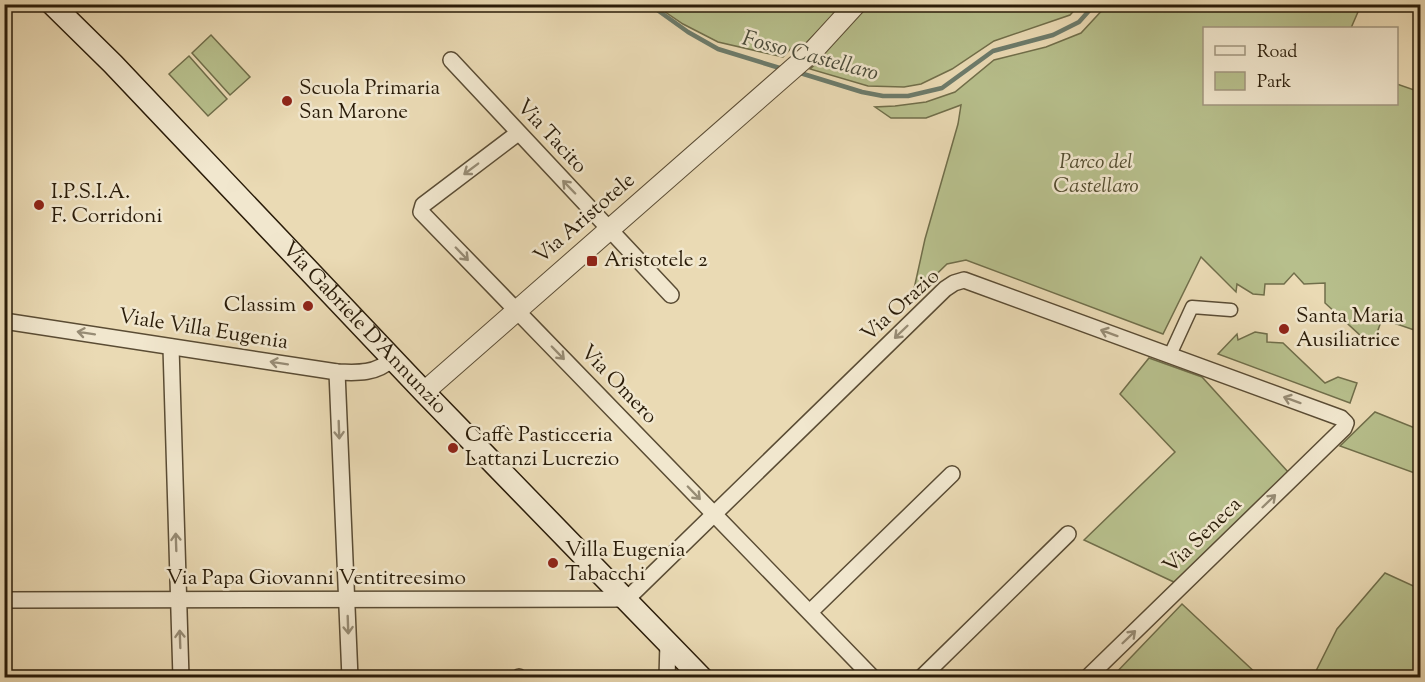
<svg xmlns="http://www.w3.org/2000/svg" width="1425" height="682" font-family="'Sorts Mill Goudy',serif">
<rect width="100%" height="100%" fill="#eadab4"/>
<filter id="stains"><feTurbulence type="fractalNoise" baseFrequency=".00333" numOctaves="4"/><feColorMatrix values="0 0 0 0 .2 0 0 0 0 .09 0 0 0 0 .02 0 0 0 .5 -.17"/></filter>
<radialGradient id="worn" r=".72"><stop offset=".6" stop-color="#630" stop-opacity="0"/><stop offset="1" stop-color="#630" stop-opacity=".3"/></radialGradient>
<g fill="#b7bf8c" stroke="#706e4a" stroke-width="1.5">
<path d="M655,5H844L802,47L795,44L783,57L718,42L683,24Z"/>
<path d="M867,5H1079L1070,15L994,41L952,69L921,84L904,87L868,86L810,69L825,56L822,55Z"/>
<path d="M1107,5H1361L1351,28H1204V104H1396L1397,84L1420,92V332L1382,319L1374,341L1361,336L1325,303V283L1304,284L1294,273L1284,284H1265L1264,295L1253,294L1237,284L1236,292L1201,257L1163,334L966,260L947,264L912,298L925,239L958,124L961,105L926,118H891L875,107L895,106L926,102L955,92L994,60L1046,47L1081,33Z"/>
<path d="M211,35L250,77L230,95L192,53Z"/>
<path d="M189,56L227,99L208,116L169,74Z"/>
<path d="M1255,332L1267,334V342L1283,343L1325,383L1338,377L1357,383L1350,403L1218,354L1237,334L1238,340Z"/>
<path d="M1149,358L1202,377L1289,473L1176,583L1084,540L1175,452L1120,394Z"/>
<path d="M1375,412L1420,430V475L1340,446Z"/>
<path d="M1385,573L1420,589V677H1313L1337,629Z"/>
<path d="M1182,604L1260,677H1112Z"/>
</g>
<g fill="none" stroke-linecap="round" stroke-linejoin="round">
<g stroke="#6c7b6b" stroke-width="4.5">
<path d="M649,4L688,32L718,49L783,69"/>
<path d="M797,72L862,92L883,96H908L942,88L993,51L1053,35L1079,22L1095,4"/>
</g>
<defs>
<path id="pedestrian" d="M1170,355L1192,307L1231,310"/>
<g id="minor">
<path d="M451,60L671,295"/>
<path d="M518,133L423,205L421,212L873,678"/>
<path d="M4,321L337,372C358,373 376,374 392,359"/>
<path d="M171,347L181,678"/>
<path d="M337,372L350,678"/>
<path d="M4,600L627,599L945,289L954,283L964,280L1341,418L1346,423L1344,428L1087,678"/>
<path d="M810,612L952,474"/>
<path d="M519,677V678"/>
<path d="M667,678L668,642"/>
<path d="M921,678L1068,534"/>
</g>
<path id="tertiary" d="M424,392L813,51L856,4"/>
<g id="secondary">
<path id="s1" d="M52,4L113,64L424,392L702,678"/>
</g>
</defs>
<use href="#pedestrian" stroke="#5a4c34" stroke-width="15"/>
<use href="#minor" stroke="#5a4c34" stroke-width="18"/>
<use href="#tertiary" stroke="#5a4c34" stroke-width="22"/>
<use href="#secondary" stroke="#2a1c09" stroke-width="24"/>
<use href="#pedestrian" stroke="#f1e7ce" stroke-width="12"/>
<use href="#minor" stroke="#f1e7ce" stroke-width="15"/>
<use href="#tertiary" stroke="#f1e7ce" stroke-width="20"/>
<use href="#secondary" stroke="#f1e7ce" stroke-width="21"/>
</g>
<defs><path id="oneway-shaft" d="M-6 0H5M1.5-3L5.5 0L1.5 3" fill="none" stroke-width="1.6" stroke-linecap="round" stroke-linejoin="round" transform="scale(1.5)"/></defs>
<g stroke="#978c75">
<use href="#oneway-shaft" transform="translate(471 169) rotate(143)"/>
<use href="#oneway-shaft" transform="translate(569 187) rotate(-134)"/>
<use href="#oneway-shaft" transform="translate(462 254) rotate(46)"/>
<use href="#oneway-shaft" transform="translate(901 332) rotate(136)"/>
<use href="#oneway-shaft" transform="translate(86 333) rotate(-171)"/>
<use href="#oneway-shaft" transform="translate(1109 333) rotate(-160)"/>
<use href="#oneway-shaft" transform="translate(558 353) rotate(46)"/>
<use href="#oneway-shaft" transform="translate(279 363) rotate(-171)"/>
<use href="#oneway-shaft" transform="translate(1292 400) rotate(-160)"/>
<use href="#oneway-shaft" transform="translate(339 430) rotate(88)"/>
<use href="#oneway-shaft" transform="translate(694 493) rotate(46)"/>
<use href="#oneway-shaft" transform="translate(1269 501) rotate(-44)"/>
<use href="#oneway-shaft" transform="translate(176 542) rotate(-92)"/>
<use href="#oneway-shaft" transform="translate(348 625) rotate(88)"/>
<use href="#oneway-shaft" transform="translate(1129 637) rotate(-44)"/>
<use href="#oneway-shaft" transform="translate(180 639) rotate(-92)"/>
</g>
<g fill="#8f2418" stroke="#f1e7ce" stroke-width="2">
<circle cx="287" cy="101" r="6"/>
<circle cx="39" cy="205" r="6"/>
<rect x="586" y="255" width="12" height="12" rx="3"/>
<circle cx="308" cy="306" r="6"/>
<circle cx="1284" cy="329" r="6"/>
<circle cx="453" cy="448" r="6"/>
<circle cx="553" cy="563" r="6"/>
</g>
<g text-anchor="middle" dominant-baseline="central" stroke-width="5" stroke-linejoin="round" paint-order="stroke">
<g font-size="21" fill="#2a1c09" stroke="#f1e7ce" text-anchor="start">
<text x="299" y="89">Scuola Primaria<tspan x="299" dy="24">San Marone</tspan></text>
<text x="51" y="193">I.P.S.I.A.<tspan x="51" dy="24">F. Corridoni</tspan></text>
<text x="604" y="261">Aristotele 2</text>
<text x="296" y="306" text-anchor="end">Classim</text>
<text x="1296" y="317">Santa Maria<tspan x="1296" dy="24">Ausiliatrice</tspan></text>
<text x="465" y="436">Caffè Pasticceria<tspan x="465" dy="24">Lattanzi Lucrezio</tspan></text>
<text x="565" y="551">Villa Eugenia<tspan x="565" dy="24">Tabacchi</tspan></text>
</g>
<g font-size="21" fill="#2a1c09" stroke="#f1e7ce">
<text transform="translate(551 137) rotate(47)">Via Tacito</text>
<text transform="translate(585 219) rotate(-41)">Via Aristotele</text>
<text transform="translate(901 306) rotate(-42)">Via Orazio</text>
<text stroke="none"><textPath href="#s1" startOffset="450">Via Gabriele D'Annunzio</textPath></text>
<text transform="translate(203 330) rotate(9)">Viale Villa Eugenia</text>
<text transform="translate(618 385) rotate(46)">Via Omero</text>
<text transform="translate(1203 536) rotate(-44)">Via Seneca</text>
<text x="316" y="579">Via Papa Giovanni Ventitreesimo</text>
</g>
<g font-size="21" font-style="italic" fill="#544d30" stroke="#f1e7ce">
<text x="1096" y="163">Parco del<tspan x="1096" dy="24">Castellaro</tspan></text>
</g>
<g font-size="22" font-style="italic" fill="#4b4c3a" stroke="#f1e7ce">
<text transform="translate(810 57) rotate(15)">Fosso Castellaro</text>
</g>
</g>
<rect width="1425" height="682" fill="none" stroke="#eadab4" stroke-width="24"/>
<rect x="6" y="6" width="1413" height="670" fill="none" stroke="#2a1c09" stroke-width="3"/>
<rect x="12" y="12" width="1401" height="658" fill="none" stroke="#2a1c09" stroke-width="1.5"/>
<rect x="1203" y="27" width="195" height="78" fill="#f1e7ce" stroke="#a1967f" stroke-width="1.5"/>
<rect x="1215" y="46" width="30" height="9" fill="#f1e7ce" stroke="#a1967f" stroke-width="1.5"/>
<text x="1257" y="57" font-size="18" fill="#2a1c09">Road</text>
<rect x="1215" y="72" width="30" height="18" fill="#b7bf8c" stroke="#a1967f" stroke-width="1.5"/>
<text x="1257" y="87" font-size="18" fill="#2a1c09">Park</text>
<rect width="100%" height="100%" filter="url(#stains)"/>
<rect width="100%" height="100%" fill="url(#worn)"/>
</svg>
